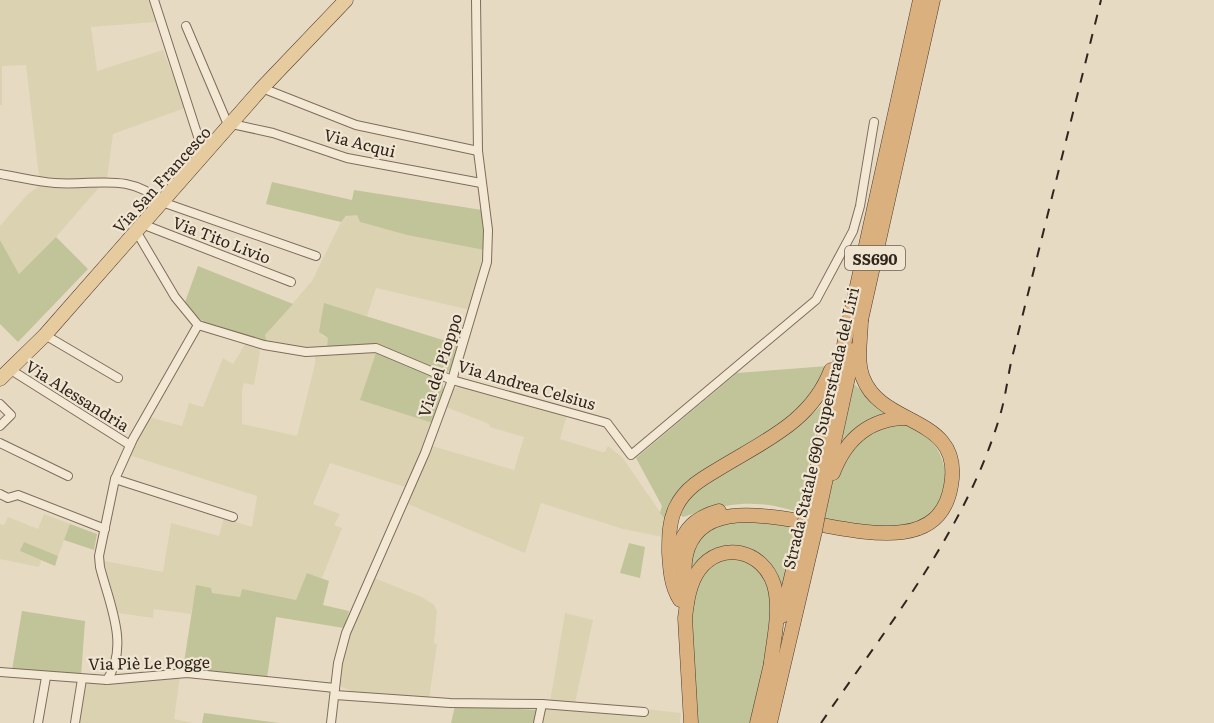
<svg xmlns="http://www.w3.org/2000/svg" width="1214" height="723" font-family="Literata,serif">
<rect width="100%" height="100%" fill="#e7dac3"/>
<g fill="#dbd2b1">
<path d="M0,0H149L156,22L91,27L97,71L163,50L185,108L113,134L107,178L74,180L39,176L26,65L2,66V105H0Z"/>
<path d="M102,184L56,237L19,274L0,240V226L28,194L39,186L68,189Z"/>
<path d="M349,215H357L360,222L407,235L484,250L470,310L376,288L367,316L324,304L322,336L329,338L327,349L267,343L265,335L312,281L341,222Z"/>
<path d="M246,343L259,348L260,352L254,385L244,383L242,390V424L297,436L315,364V354L377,350L433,423L408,488L330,463L313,504L340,514L334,525L342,528L322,578L307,573L296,601L242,589L240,597L211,593L196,586L191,614L154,609L153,618L118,613L104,561L163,572L171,523L219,536L224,518L252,527L257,496L129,455L149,417L182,426L189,403L203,407L223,358L233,364Z"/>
<path d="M460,386L567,415L560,439L602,452H605L608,446L622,457L665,519L663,537L623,529L541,503L525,553L408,504L432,446L514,470L524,437L490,427L489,424L446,407L452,390Z"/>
<path d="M44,514L70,524L58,556L24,542L20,551L41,560L39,567L0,559V524L4,525L8,517L38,529Z"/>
<path d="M374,578L422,597L434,605L437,611L434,643L437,644L429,699L354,692L337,685L343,645Z"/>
<path d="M565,613L593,620L575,703L550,702Z"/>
<path d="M180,676L174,719L193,723H77L86,684Z"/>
<path d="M543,709L644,716L646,709L681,713L680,723H541Z"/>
</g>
<g fill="#c1c398">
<path d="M272,182L352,200L354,190L482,210L484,250L407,235L360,222L357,215L346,216L341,222L266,204Z"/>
<path d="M56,237L88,269L18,342L0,324V240L19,274Z"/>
<path d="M198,266L293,304L265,335L267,343C239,335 201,328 184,305Z"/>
<path d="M324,303L459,345L451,370L445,373L385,348L327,349L328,338L319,332Z"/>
<path d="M377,350L443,379V392L433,423L360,400Z"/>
<path d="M828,366L808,406L689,484L665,519L660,513L662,506L636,458L737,373Z"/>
<path d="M854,384L888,415L843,441L842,439Z"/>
<path d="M822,405L798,512C752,498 728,503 683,517L678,514L689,495L800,424Z"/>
<path d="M903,424C958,439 959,513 907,526C880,532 850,523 824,519L833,480L840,462L875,428Z"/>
<path d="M727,520L796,525L781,591L747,551L689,573V559L704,530Z"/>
<path d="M70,524L97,534L94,550L64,540Z"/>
<path d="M24,542L58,556L55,566L20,551Z"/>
<path d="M629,543L645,547L640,578L620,573Z"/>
<path d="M737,558L757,566L772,591L773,624L751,723H694L691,605L701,572L722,559Z"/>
<path d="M307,573L329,581L323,605L349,611L344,628L276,617L267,678L183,669L196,585L211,588L212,593L240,597L242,589L296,600Z"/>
<path d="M22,611L85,621L81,676L12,670Z"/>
<path d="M455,706L538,710L535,723H451Z"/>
<path d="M204,713L279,723H202Z"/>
</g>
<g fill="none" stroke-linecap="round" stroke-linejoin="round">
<defs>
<g id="minor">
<path d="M154,0L204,155"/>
<path d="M186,26L229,127"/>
<path d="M262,88L356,125L478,151"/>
<path d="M232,124L273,133L347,158L481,183"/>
<path d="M0,174C19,177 37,182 55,183C97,186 127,172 162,202L316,256"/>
<path d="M142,224L291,282"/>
<path d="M136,231L175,297L198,325L264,345L306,352L376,348L452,380L607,423L631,455L816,300L853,231L860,206L874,122"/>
<path d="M45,335L118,378"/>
<path d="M11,370L130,445"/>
<path d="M0,404L11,415L0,426"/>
<path d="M0,443L68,476"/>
<path d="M115,479L233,517"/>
<path d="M0,494L8,498L18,495L105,529"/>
<path d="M0,672L107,680L187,673L335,688"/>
<path d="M107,680C130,646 109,603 100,567L99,556L115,479L133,439L198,325"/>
<path d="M335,695L450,703L542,704L644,712"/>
<path d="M38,723L46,677"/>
<path d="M75,723L82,679"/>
<path d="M331,723L338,663L346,633L425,453L452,380L487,262L488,230L478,151L476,0"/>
<path d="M538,723L542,704"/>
</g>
<path id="primary" d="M0,379L45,335L262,88L346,0"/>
<g id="trunk">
<path d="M859,329L933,0"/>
<path d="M833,473C846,439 870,418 907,418"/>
<path d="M807,513L920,0"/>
<path d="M818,515L854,350"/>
<path d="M677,565C678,535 690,519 719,511"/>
<path d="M680,600C671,586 670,569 669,552C669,537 669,521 676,507C685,488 703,478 720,468C764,441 811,422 831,370"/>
<path d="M687,602C685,584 682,565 688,548C722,455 931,602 951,486C964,415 882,428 863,378C856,361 861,338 861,319"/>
<path d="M782,616L803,528"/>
<path d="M691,723L685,618C687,602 689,584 699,570C721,540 763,550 774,585C781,609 774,638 771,662"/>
<path d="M757,723L773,655"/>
<path d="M770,723L815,531"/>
</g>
</defs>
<use href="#minor" stroke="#7f6c5c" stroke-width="10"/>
<use href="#primary" stroke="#4d3c30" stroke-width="15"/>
<use href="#trunk" stroke="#4d3c30" stroke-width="15"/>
<use href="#minor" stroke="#f3e8d4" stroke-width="8"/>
<use href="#primary" stroke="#e6cb9f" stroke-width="14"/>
<use href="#trunk" stroke="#d9b07e" stroke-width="14"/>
<path stroke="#31261e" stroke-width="2" stroke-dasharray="10 10" stroke-linecap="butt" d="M821,723C888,625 968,528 1001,412C1006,394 1008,375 1012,358L1101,0"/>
<defs>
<g id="trunk-bridge">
<path d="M803,528L807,513"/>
<path d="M815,531L818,515"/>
</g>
</defs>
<use href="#trunk-bridge" stroke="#4d3c30" stroke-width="15" stroke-linecap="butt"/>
<use href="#trunk-bridge" stroke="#d9b07e" stroke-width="14"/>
</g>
<g text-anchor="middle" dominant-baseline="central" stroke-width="4.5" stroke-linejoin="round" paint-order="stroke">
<rect fill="#f0e5d1" stroke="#6a5f54" stroke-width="1.5" x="845" y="246" width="60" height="24" rx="4.5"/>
<g font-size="15" font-weight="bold" fill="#31261e">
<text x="875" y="258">SS690</text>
</g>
<g font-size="16" fill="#31261e" stroke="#f0e5d1">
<text transform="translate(360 142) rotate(14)">Via Acqui</text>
<text transform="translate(161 179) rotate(-48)">Via San Francesco</text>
<text transform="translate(222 239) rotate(21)">Via Tito Livio</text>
<text transform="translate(439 365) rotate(-72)">Via del Pioppo</text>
<text transform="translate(527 384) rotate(16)">Via Andrea Celsius</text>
<text transform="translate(78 395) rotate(32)">Via Alessandria</text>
<text transform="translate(820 428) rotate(-77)">Strada Statale 690 Superstrada del Liri</text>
<text transform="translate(149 662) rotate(-1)">Via Piè Le Pogge</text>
</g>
</g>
</svg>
